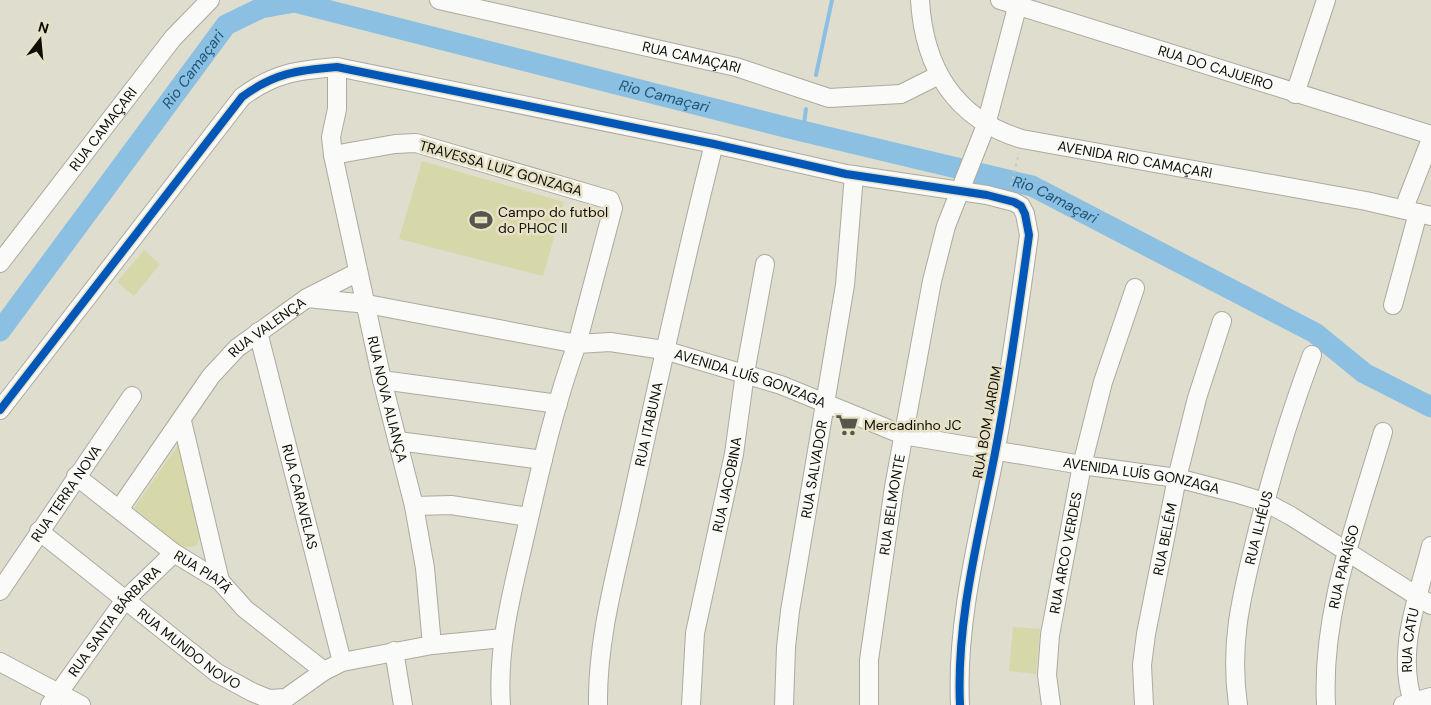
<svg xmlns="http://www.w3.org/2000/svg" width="1431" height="705" font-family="'DM Sans',sans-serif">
<rect width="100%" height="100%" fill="#dfddce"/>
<g fill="#d7d8aa">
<path d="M422,161L564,202L543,276L399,239Z"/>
<path d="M144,250L160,264L134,296L117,282Z"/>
<path d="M178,445L200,537L196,546L183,548L134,508Z"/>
<path d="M1013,627L1040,629L1036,674L1009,671Z"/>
</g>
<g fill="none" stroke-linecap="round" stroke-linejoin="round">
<g stroke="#8cc0e2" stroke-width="4">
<path d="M816,75L832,0"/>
<path d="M803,131L806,109"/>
</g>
<path stroke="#8cc0e2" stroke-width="21" id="s1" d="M0,331L226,25L261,8L295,2L785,127L1032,186L1315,333L1364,373L1431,407"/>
<defs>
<g id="minor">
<path id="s2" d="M439,0L736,67L829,98L901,94L939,75"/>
<path id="s3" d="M920,0C924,68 955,119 1022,139L1366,201L1431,216"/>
<path id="s4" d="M1000,0L1431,135"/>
<path id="s5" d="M337,67V109L331,137L333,155L382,380L414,506L425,568L432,645"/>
<path d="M1295,94L1326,0"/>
<path d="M1404,208L1431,139"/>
<path id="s6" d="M0,263L173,38L210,0"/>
<path d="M307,298L358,272"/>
<path d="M1393,305L1418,213"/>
<path id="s7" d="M258,332L342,662"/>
<path d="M382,380L558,404"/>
<path d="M0,410L242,97C274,73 298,70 337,67L714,144L846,174L987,195L1014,202L1021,206L1025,214L1029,235C1019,308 1009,381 995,453C979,536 956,620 960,705"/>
<path d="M182,421L220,581"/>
<path d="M398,441L543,460"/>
<path id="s8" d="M76,476L174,553L220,581L245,609L324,671"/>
<path d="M414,506L451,505L529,517"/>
<path id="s9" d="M120,508L211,376L237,348L307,298L367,304L577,344L613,208L610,200L416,143L395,144L333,155"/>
<path id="s10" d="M39,531L217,673L252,692L269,699L286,698L324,671L342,662L432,645L503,638"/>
<path id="s11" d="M0,591L132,396"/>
<path d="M394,651L403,705"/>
<path d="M0,662L81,705"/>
<path id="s12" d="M50,705L124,601L174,553"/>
<path id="s13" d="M501,705C497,647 512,592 525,536C540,471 554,406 577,344L610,342L664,350L781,385L903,435L1082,465L1177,478L1235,493L1265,502L1291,516L1431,605"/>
<path id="s14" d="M598,705C597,635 618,567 632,500C658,381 684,262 714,144"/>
<path id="s15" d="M691,705L695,633L734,454L745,373L765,264"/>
<path id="s16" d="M784,705L786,647L790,611L845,285L854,175"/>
<path id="s17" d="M869,705V660L894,487L932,281L946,226L986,125L1019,0"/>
<path id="s18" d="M1051,705L1047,675L1050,635L1082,465L1103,382L1135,288"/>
<path id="s19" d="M1144,705L1142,665L1146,634L1177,478L1197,398L1222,321"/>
<path id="s20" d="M1238,705C1229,641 1242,595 1257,533C1272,473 1290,414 1312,355"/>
<path id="s21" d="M1326,705C1321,611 1357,521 1383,432"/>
<path d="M1403,705L1431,697"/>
<path id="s22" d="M1414,705C1395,652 1418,598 1431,546"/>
</g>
</defs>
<use href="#minor" stroke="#acaa9f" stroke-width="20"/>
<path stroke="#c9c9c5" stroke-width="2" stroke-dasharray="2.5 4" stroke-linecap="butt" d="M1011,185L1019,153"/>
<use href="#minor" stroke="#fafaf8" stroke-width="18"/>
<defs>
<path id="cycleway" d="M0,410L242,97C274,73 298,70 337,67L714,144L846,174L987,195L1014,202L1021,206L1025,214L1029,235C1019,308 1009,381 995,453C979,536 956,620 960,705"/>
</defs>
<use href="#cycleway" stroke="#e6e2c7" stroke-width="11"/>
<use href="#cycleway" stroke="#0057b8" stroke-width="8"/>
</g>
<defs>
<symbol id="stadium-bare" viewBox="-9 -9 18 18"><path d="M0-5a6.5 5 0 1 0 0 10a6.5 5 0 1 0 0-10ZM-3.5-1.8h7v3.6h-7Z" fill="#58564b" stroke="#e6e2c7" stroke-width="2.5" paint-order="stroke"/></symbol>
<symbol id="supermarket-bare" viewBox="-9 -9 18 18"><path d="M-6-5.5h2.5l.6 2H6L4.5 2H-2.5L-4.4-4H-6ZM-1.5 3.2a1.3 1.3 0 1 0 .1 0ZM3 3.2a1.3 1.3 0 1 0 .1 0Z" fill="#58564b" stroke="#e6e2c7" stroke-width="2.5" paint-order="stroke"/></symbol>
</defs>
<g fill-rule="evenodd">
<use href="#stadium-bare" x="465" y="204" width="32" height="32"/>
<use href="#supermarket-bare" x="831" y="409" width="32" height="32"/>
</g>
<g text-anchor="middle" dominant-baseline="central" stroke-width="5" stroke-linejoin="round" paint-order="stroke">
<g font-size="14" fill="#0f0e05" stroke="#e6e2c7">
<text stroke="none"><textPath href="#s2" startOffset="259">RUA CAMAÇARI</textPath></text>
<text stroke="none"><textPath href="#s4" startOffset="226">RUA DO CAJUEIRO</textPath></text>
<text stroke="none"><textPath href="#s6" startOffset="169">RUA CAMAÇARI</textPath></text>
<text stroke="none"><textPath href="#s3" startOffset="300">AVENIDA RIO CAMAÇARI</textPath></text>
<text transform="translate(501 168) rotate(16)">TRAVESSA LUIZ GONZAGA</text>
<text stroke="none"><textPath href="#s9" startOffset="235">RUA VALENÇA</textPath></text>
<text stroke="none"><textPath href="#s13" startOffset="549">AVENIDA LUÍS GONZAGA</textPath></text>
<text stroke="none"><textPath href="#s5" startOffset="339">RUA NOVA ALIANÇA</textPath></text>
<text transform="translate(987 422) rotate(-80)">RUA BOM JARDIM</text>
<text stroke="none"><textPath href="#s14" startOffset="286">RUA ITABUNA</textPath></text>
<text stroke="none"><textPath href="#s16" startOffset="238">RUA SALVADOR</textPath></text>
<text stroke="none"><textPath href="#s13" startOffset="954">AVENIDA LUÍS GONZAGA</textPath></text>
<text stroke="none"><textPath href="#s15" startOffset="224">RUA JACOBINA</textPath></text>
<text stroke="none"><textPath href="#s11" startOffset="118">RUA TERRA NOVA</textPath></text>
<text stroke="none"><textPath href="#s7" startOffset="170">RUA CARAVELAS</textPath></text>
<text stroke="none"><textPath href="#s17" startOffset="202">RUA BELMONTE</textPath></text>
<text stroke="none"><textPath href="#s20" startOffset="180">RUA ILHÉUS</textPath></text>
<text stroke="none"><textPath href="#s19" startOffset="168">RUA BELÉM</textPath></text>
<text stroke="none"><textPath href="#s18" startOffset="154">RUA ARCO VERDES</textPath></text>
<text stroke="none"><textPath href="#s21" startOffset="140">RUA PARAÍSO</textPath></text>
<text stroke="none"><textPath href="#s8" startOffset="159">RUA PIATÃ</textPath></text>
<text stroke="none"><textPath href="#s12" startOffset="106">RUA SANTA BÁRBARA</textPath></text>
<text stroke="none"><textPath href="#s22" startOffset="66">RUA CATU</textPath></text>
<text stroke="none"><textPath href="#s10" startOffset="191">RUA MUNDO NOVO</textPath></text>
</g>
<g font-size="14" fill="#0f0e05" stroke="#e6e2c7" text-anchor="start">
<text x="498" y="212">Campo do futbol<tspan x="498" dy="16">do PHOC II</tspan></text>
<text x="864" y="425">Mercadinho JC</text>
</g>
<g font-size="15" font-style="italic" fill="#1d5479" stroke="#e6e2c7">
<text stroke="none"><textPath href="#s1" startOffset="325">Rio Camaçari</textPath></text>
<text stroke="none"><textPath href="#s1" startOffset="835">Rio Camaçari</textPath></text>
<text stroke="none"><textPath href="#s1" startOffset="1240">Rio Camaçari</textPath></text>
</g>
</g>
<g transform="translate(40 40) rotate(16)" stroke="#e6e2c7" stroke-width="4" paint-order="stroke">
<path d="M0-4L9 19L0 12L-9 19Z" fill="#0f0e05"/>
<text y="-8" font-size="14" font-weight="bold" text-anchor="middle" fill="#0f0e05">N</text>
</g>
</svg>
